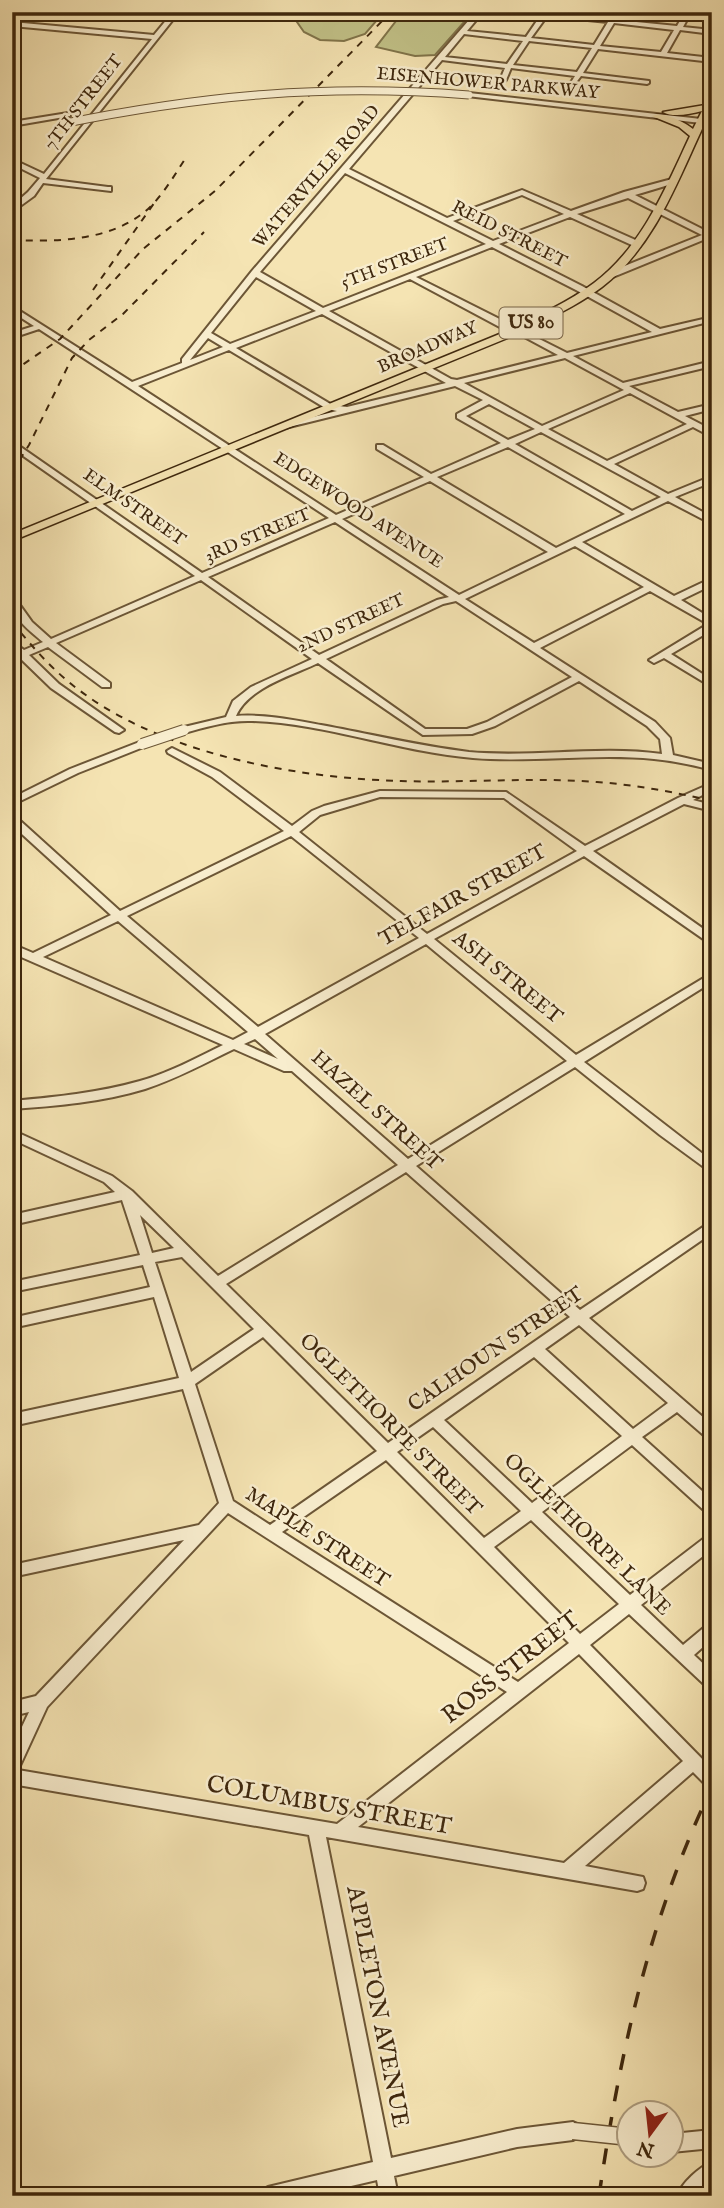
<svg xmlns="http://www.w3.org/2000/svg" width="724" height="2208" font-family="'IM FELL English',serif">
<rect width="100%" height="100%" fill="#f5e4b3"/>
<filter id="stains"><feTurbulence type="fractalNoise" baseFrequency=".00286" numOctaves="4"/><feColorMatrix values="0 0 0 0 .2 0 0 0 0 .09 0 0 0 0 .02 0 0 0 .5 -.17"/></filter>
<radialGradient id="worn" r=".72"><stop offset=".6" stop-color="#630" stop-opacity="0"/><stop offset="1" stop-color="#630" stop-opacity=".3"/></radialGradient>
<g fill="#c2c288" stroke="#80744a" stroke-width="2">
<path d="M290,12H384L365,34L344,41L320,40L304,32Z"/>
<path d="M403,12H473L435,55L415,56L376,47Z"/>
</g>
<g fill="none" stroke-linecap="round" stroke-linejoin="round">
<defs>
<g id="minor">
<path d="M173,12H179L46,179L108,187H111V191L43,183L34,196L12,212V206L28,192L40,178L12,164V159L44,174L152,39L12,26V22L154,35Z"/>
<path d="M476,12H483L467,31L526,37L541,15L527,12H549L610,19L615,12H621L616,20L677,26L685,12H691L683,27L712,30V34L680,30L667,53L712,58V62L598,49L583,73L649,81V83L647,84L581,76L571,89L568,87L575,76L511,68L506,80L503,82L500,80L505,68L442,60L349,169L447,218L522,190L571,211L624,192L672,179H675V183L635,195L712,234V239L708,238L613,277H607V273L702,235L628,198L577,214L640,242V246H634L570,217L499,244L582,286L660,329L712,317V321L573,356L623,383L712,361V366L629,386L678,412L712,404V409L685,416L712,430V437L693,427L614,464L668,494L712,476V482L675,497L712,517V524L668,501L582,542L674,596L712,578V585L681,600L712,619V630L671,654L712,680V687L664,658L654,663L649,660L708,624L650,591L540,648L655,722L670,738L673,755L712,764V770C693,765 674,761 654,759C594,753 533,763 473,758C400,752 324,723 252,721C229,720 206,727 184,733L180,732V728L226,717L233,701L251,687L312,659L201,580L56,643L110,683V687H102L48,647L29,655L59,684L124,730L119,733L115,732L51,688L21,659L12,662V655L16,654L12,650V641L24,650L43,642C30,631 12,618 12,601H17L32,622L51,639L195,576L12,448V441L202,573L329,518L39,329L12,338V333L34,326L12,312V306L132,382L182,363V359L252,271ZM547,16L608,22L594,45L531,38ZM614,23L674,30L661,52L600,46ZM464,34L523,41L507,64L445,57ZM529,41L592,48L577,72L513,65ZM345,173L486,244L323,308L260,272ZM522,195L564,214L493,241L453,221ZM492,247L576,290L652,332L567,353L416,277ZM256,277L316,311L230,344L211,333ZM410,279L511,333H517L558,355L457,380L451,379L329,311ZM322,314L446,383L347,407L332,405L236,348ZM208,338L223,347L190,360ZM229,350L327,409L337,411L285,424V428L455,386L483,400L457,414V418L501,443L431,474L383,445H377V449L424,477L336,515L138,386ZM565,358L624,390L542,426L464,383ZM630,393L687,424L607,461L548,429ZM489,404L535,429L508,440L466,416ZM541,432L661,497L632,511L515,444ZM508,447L625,514L556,548L437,477ZM430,481L548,552L459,595L342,519ZM335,522L449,597L437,600L319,655L208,577ZM575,546L644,587L534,643L465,599ZM456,601L572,677L487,722L467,729H425L326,659L443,604ZM318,663L423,735L472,734L495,726L579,681L647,726L660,739L662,754C598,745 534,758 469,752C419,746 371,734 321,725C294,720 265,714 236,716C249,687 291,676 318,663Z"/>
<path d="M469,93L701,119L704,121L701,123L467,96L466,95Z"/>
<path d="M68,113L70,114V116L12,126V122Z"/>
<path d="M142,741L147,744L146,746L78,773L12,805V798L70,769Z"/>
<path d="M172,748L220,772L292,826L312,811L324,806L380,791L506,792L585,846L678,798L712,783V790L693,800L712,805V811L684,804L593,851L712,935V945L584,856L434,939L576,1055L712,973V982L584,1062L712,1161V1173L660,1135L575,1067L416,1166L580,1310L712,1221V1233L589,1318L712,1425V1440L707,1438L677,1412L642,1437L712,1500V1515L707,1513L632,1445L542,1512L630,1595L707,1536L712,1534V1549L641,1605L683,1645L707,1625L712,1623V1639L694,1655L712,1672V1689L707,1687L629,1614L590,1645L712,1769V1787L706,1785L693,1772L585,1866L643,1877L645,1883L643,1889L637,1891L326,1837L391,2158L517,2129L573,2122L579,2125L582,2131L579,2137L573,2140L517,2147L394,2176L398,2196H380L377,2180L308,2196H259L262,2190L268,2187L373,2162L309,1835L12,1784V1748L29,1712L12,1716V1702L36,1696L184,1540L12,1577V1565L199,1525L219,1503L183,1389L12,1426V1414L179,1378L154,1297L12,1328V1318L150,1287L143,1265L12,1292V1282L140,1255L122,1200L12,1225V1215L115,1192L104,1182L12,1139V1130L112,1176L132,1191L218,1276L398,1165L292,1071H284L234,1049C205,1063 176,1079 145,1089C102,1102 57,1106 12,1109V1101C56,1097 97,1093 140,1081C169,1073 196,1058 223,1045L12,953V944L33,953L111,915L12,825V816L16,817L120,911L284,831L212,777L168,753L167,751ZM380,797L504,798L577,851L427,934L299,832L320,815ZM291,836L419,938L258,1027L127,916ZM118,921L248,1032L233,1040L43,957ZM426,944L567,1061L408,1159L265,1034ZM255,1039L278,1059L244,1044ZM406,1172L570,1317L388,1443L226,1284ZM140,1215L174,1248L152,1253ZM182,1257L254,1329L191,1372L155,1262ZM579,1325L668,1403L633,1429L545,1349ZM263,1337L377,1451L270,1525L233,1501L195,1384ZM534,1357L622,1436L532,1503L444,1420ZM433,1427L521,1511L484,1538L397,1452ZM386,1460L569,1643L518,1682L282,1532ZM228,1513L507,1692L337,1824L18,1770L47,1707ZM531,1520L619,1604L580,1634L494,1547ZM579,1654L683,1761L564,1863L358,1827Z"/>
<path d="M712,2130V2148L672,2152V2134Z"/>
<path d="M712,2162V2184L699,2196H677C682,2183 699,2167 712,2162Z"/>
</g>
<path id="major" d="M712,96V108C681,170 659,243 602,287C577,306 549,318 522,332L12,541V534L514,328C541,314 570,301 594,283C642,247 665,189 690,136L679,127L652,116C663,111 683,121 693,129L702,111C690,114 673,118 663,112L705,105Z"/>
</defs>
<use href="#minor" stroke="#6c5636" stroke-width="4"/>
<use href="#major" stroke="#3e270d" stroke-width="3"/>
<use href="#minor" fill="#f8edce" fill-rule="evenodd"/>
<use href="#major" fill="#f5e4b3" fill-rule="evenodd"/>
<g stroke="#3e270d" stroke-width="2" stroke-dasharray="7 7" stroke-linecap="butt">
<path d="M12,240C58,242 112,241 148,209C164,194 175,174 187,156"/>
<path d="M93,290L157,199"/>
<path d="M12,372L60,339L143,249L215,191L391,12"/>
<path d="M12,472L29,445L72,358L89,340L123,314L204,232"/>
<path d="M12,622C30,644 48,665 70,683C155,753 293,778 401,781C466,783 532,777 597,782C636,785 674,792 712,801"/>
</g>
<path stroke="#3e270d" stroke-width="3.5" stroke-dasharray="16 16" stroke-linecap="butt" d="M599,2196C620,2052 649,1919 712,1787"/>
<defs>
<path id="minor-bridge-far2" d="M61,124C204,95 323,84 469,95"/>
<path id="minor-bridge-far1" d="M142,744L184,730"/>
<path id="minor-bridge" d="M573,2131L630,2137"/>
</defs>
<use href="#minor-bridge-far2" stroke="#6c5636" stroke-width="9" stroke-linecap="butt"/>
<use href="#minor-bridge-far1" stroke="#6c5636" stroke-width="12" stroke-linecap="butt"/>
<use href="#minor-bridge" stroke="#6c5636" stroke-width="19" stroke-linecap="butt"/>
<use href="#minor-bridge-far2" stroke="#f8edce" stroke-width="7"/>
<use href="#minor-bridge-far1" stroke="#f8edce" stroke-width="10"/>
<use href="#minor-bridge" stroke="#f8edce" stroke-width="16"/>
</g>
<g text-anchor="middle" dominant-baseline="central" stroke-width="5" stroke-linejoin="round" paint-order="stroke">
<g font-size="18" fill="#3e270d" stroke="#f8edce">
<text transform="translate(488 84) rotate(5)">EISENHOWER PARKWAY</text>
<text transform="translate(84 103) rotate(-52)">7TH STREET</text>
<text transform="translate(317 177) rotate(-49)">WATERVILLE ROAD</text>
<text transform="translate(509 235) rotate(27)">REID STREET</text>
<text transform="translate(395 264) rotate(-21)">5TH STREET</text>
<text transform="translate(428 348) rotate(-23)">BROADWAY</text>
<text transform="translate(134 508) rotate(35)">ELM STREET</text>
<text transform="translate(358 511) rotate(33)">EDGEWOOD AVENUE</text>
<text transform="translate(258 536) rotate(-23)">3RD STREET</text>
<text transform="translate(351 624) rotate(-25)">2ND STREET</text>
</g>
<rect fill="#f8edce" stroke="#766247" stroke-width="2" x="499.5" y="307.5" width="63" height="31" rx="5"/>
<g font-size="19" font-weight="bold" fill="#3e270d">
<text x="531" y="323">US 80</text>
</g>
<g font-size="21" fill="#3e270d" stroke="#f8edce">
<text transform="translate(463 896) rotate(-29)">TELFAIR STREET</text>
<text transform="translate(507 978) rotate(39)">ASH STREET</text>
<text transform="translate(376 1111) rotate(42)">HAZEL STREET</text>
<text transform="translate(496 1350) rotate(-34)">CALHOUN STREET</text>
<text transform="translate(390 1425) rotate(45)">OGLETHORPE STREET</text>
<text transform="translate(587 1535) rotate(44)">OGLETHORPE LANE</text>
<text transform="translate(317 1538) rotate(33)">MAPLE STREET</text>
</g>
<g font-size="24" fill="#3e270d" stroke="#f8edce">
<text transform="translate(511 1668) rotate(-38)">ROSS STREET</text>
<text transform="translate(329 1806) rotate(10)">COLUMBUS STREET</text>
<text transform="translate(377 2007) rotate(79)">APPLETON AVENUE</text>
</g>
</g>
<rect width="724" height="2208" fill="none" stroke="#f5e4b3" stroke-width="42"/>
<rect x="14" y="14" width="696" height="2180" fill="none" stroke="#3e270d" stroke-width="3.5"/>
<rect x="21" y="21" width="682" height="2166" fill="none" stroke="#3e270d" stroke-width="2"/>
<g transform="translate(650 2134) rotate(195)"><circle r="33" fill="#f8edce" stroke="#ae9e81" stroke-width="2"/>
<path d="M0-5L12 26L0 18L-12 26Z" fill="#8f2418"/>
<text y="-10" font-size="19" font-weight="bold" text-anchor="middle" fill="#3e270d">N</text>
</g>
<rect width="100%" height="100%" filter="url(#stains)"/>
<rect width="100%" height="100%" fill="url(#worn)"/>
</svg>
